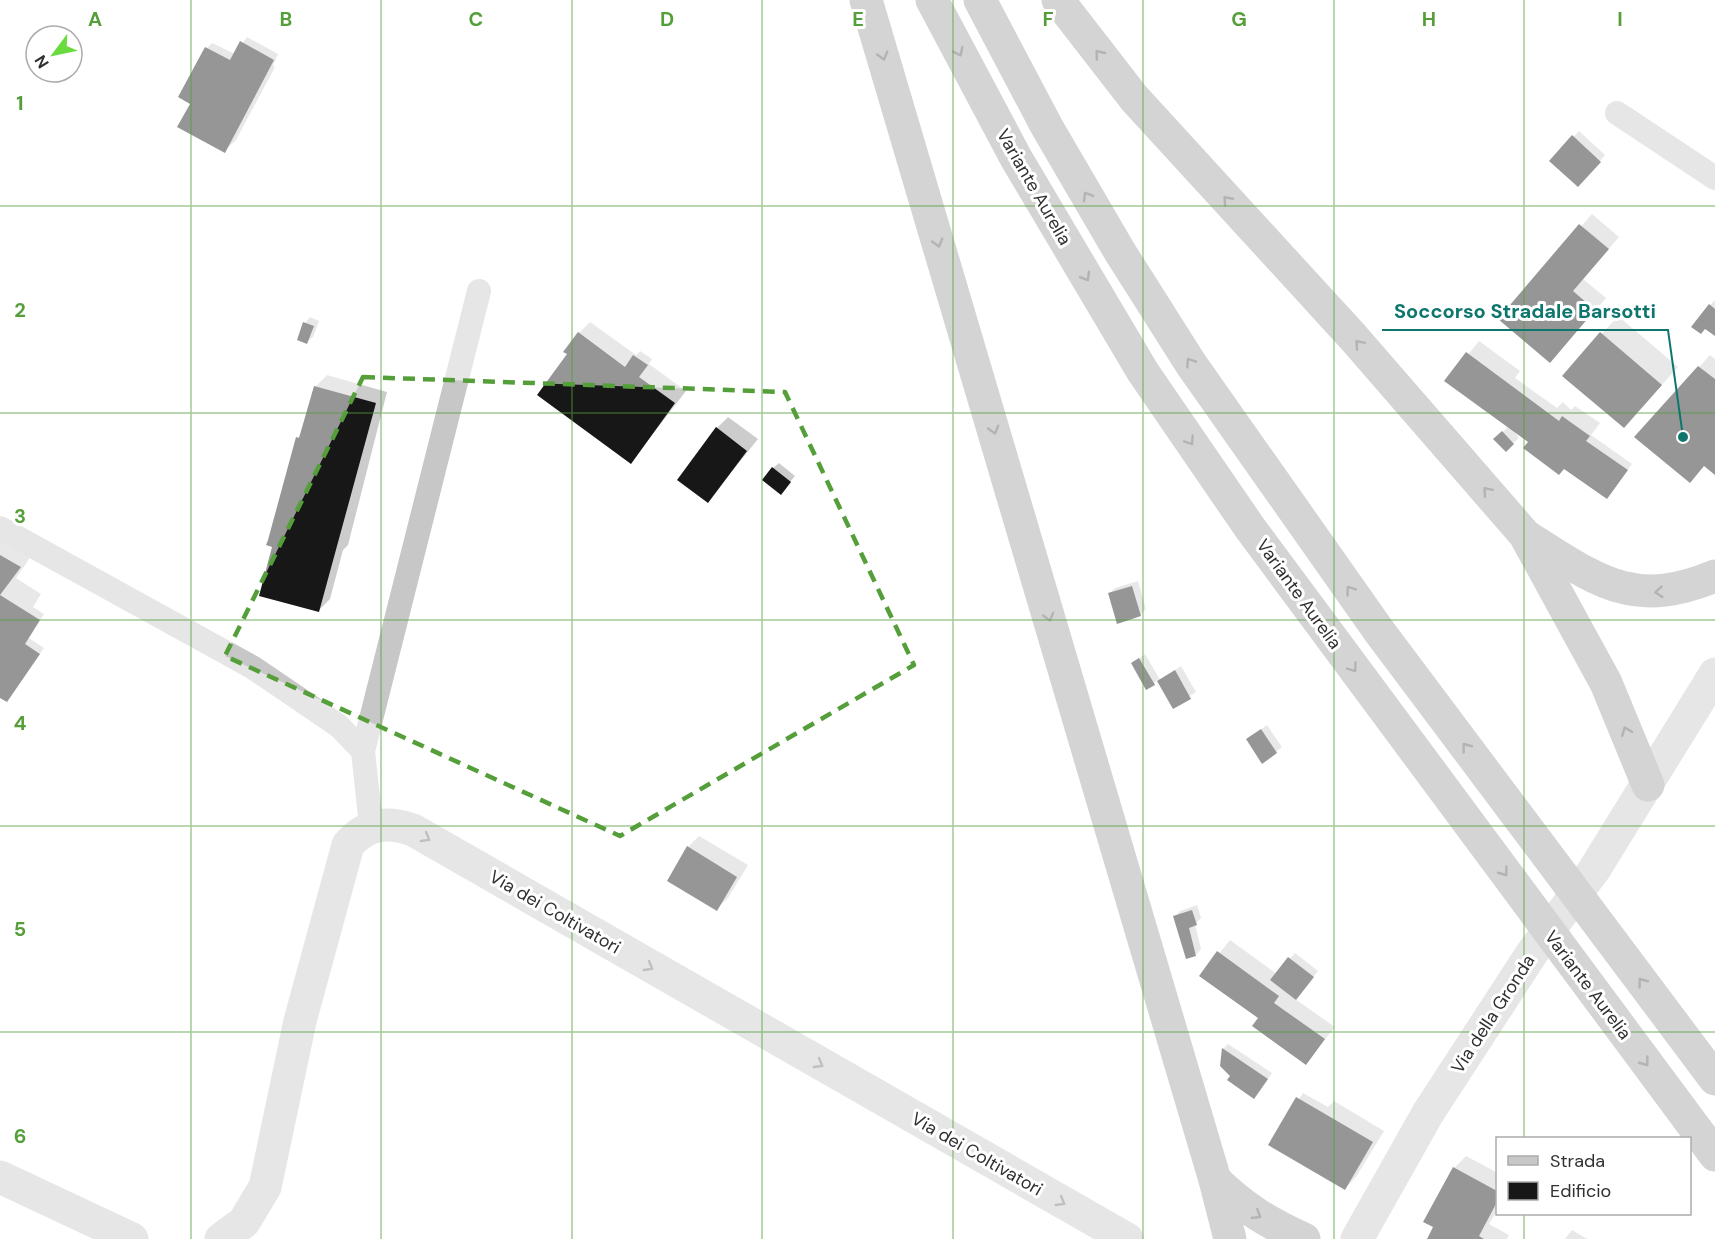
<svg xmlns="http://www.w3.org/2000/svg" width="1715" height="1239" font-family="'DM Sans',sans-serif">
<rect width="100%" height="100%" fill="#fff"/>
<g fill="#0003">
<path d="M247,37L278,54L273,66L275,67L236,140L224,151L191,105L207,48L212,43L235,54Z"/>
<path d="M1579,131L1605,155L1583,180L1552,160Z"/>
<path d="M1592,214L1619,237L1583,279L1606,298L1561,349L1500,319Z"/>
<path d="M1715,300V334L1710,305Z"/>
<path d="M1618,316L1678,367L1640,409L1564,376Z"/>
<path d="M310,317L319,321L313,337L307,342L305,323Z"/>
<path d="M590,322L636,355L640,351L652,359L649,364L686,391L631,462L569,354L579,333Z"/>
<path d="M1479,341L1520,371L1515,378L1557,408L1563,402L1571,410L1575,406L1600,423L1591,435L1632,464L1607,498L1513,429L1519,438L1506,450L1495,439L1509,426L1447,381Z"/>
<path d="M1710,355L1715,359V473L1705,465L1636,437Z"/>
<path d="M327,375L387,392L348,545L343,550L330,599L318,611L274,546L297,438L303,432L315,387Z"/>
<path d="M728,417L758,439L708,501L717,428Z"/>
<path d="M779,463L795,476L781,493L773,468Z"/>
<path d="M0,528L36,549L16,578L41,594L33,607L44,614L29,638L44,648L7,700L0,696Z"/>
<path d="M1138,581L1146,609L1140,615L1109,594L1115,588Z"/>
<path d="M1145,654L1160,680L1181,666L1196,692L1173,707L1158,679L1154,684L1133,663Z"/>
<path d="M1267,725L1282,747L1276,752L1248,739Z"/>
<path d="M699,836L748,865L728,898L716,909L688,847Z"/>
<path d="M1197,905L1201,918L1195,924L1201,949L1196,955L1175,917L1180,911Z"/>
<path d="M1230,940L1277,974L1295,953L1318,971L1295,999L1335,1027L1306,1063L1260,1018L1201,976Z"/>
<path d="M1228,1044L1272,1073L1259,1092L1232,1075L1223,1049Z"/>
<path d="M1303,1093L1328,1107L1334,1101L1384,1131L1356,1177L1345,1188L1270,1144Z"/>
<path d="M1466,1156L1498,1173V1209L1489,1224L1509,1235L1507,1239H1428L1435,1227L1425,1222L1454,1168Z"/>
<path d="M1572,1230L1587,1239H1565Z"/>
</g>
<g fill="#171717">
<path d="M240,41L274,60L225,153L177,127L190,104L178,97L205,47L230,60Z"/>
<path d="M1572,135L1601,162L1578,187L1549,161Z"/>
<path d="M1579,224L1609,249L1573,291L1595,310L1550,363L1498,319Z"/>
<path d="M1709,304L1715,309V336L1705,329L1701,334L1691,327Z"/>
<path d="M303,322L314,326L307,344L297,340Z"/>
<path d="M578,332L625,367L633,355L648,365L639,377L675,403L631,464L537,395L567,354L563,352Z"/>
<path d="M1600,332L1662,385L1624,428L1562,376Z"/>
<path d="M1466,352L1559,421L1562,416L1590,436L1586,441L1628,470L1607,499L1564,469L1559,475L1523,448L1528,442L1444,381Z"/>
<path d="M1698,366L1715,379V475L1704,466L1690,483L1634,437Z"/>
<path d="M314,386L376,403L319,612L259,596L272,547L266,545L268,540L296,437L299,438Z"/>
<path d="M716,427L747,451L708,503L677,480Z"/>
<path d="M1502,431L1514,444L1506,452L1493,439Z"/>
<path d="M772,467L791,482L781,495L762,480Z"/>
<path d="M0,555L21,567L0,595L40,620L25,644L40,654L7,702L0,698Z"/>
<path d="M1132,586L1141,616L1117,624L1108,593Z"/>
<path d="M1139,658L1155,685L1146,690L1131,663Z"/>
<path d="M1175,670L1191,699L1173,709L1157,681Z"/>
<path d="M1261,729L1277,753L1262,764L1246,739Z"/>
<path d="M687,846L737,877L717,911L667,881Z"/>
<path d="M1192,910L1197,925L1189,928L1196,956L1186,959L1173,916Z"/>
<path d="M1217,951L1279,996L1274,1003L1325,1039L1306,1065L1252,1026L1258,1018L1199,976Z"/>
<path d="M1288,957L1314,977L1296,1000L1270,980Z"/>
<path d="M1222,1048L1268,1079L1254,1099L1227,1080L1230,1076L1220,1066Z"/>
<path d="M1296,1097L1373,1142L1345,1190L1268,1145Z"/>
<path d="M1453,1167L1497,1191V1202L1479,1236L1484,1239H1427L1433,1227L1423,1222Z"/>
</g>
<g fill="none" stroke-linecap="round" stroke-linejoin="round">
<g stroke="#c7c7c7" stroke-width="24">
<path d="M1617,113L1715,178"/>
<path d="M0,528L252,667L339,726L363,751"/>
<path d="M371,826L363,751L479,291"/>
</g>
<g stroke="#c7c7c7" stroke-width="33">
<path d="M0,1177L132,1239"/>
<path d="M221,1239L244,1222L265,1187L300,1021L348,845C367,823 387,821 413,830L1127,1239"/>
</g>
<path stroke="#c7c7c7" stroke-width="33" d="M1357,1239L1428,1113L1532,953L1594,870L1715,674"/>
<g stroke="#a0a0a0" stroke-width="33">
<path d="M866,0L1215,1180L1230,1239"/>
<path d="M932,0L1016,158L1143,372L1250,528L1715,1155"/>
<path d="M980,0L1047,127L1120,252L1191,364L1379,631L1715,1079"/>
<path d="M1058,0L1134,98L1353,337L1525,535L1606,683L1648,785"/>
<path d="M1529,538C1598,581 1633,610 1715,576"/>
<path d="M1215,1180C1242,1207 1270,1224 1304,1239"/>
</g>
</g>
<defs><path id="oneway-chevron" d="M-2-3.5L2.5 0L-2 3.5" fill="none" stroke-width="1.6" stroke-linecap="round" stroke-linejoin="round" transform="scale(1.5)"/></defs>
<g stroke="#575757">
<use href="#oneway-chevron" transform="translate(959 52) rotate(63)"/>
<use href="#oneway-chevron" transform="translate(1099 54) rotate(-129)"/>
<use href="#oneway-chevron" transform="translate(883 56) rotate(74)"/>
<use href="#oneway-chevron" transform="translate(1087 196) rotate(-120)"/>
<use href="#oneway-chevron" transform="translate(1227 200) rotate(-132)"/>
<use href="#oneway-chevron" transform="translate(938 243) rotate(74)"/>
<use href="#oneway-chevron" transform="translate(1086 277) rotate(59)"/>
<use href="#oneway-chevron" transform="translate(1359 344) rotate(-131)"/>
<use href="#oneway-chevron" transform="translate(1190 362) rotate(-123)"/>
<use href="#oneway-chevron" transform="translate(994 430) rotate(74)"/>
<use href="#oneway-chevron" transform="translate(1190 441) rotate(56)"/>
<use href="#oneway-chevron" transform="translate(1487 491) rotate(-131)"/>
<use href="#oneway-chevron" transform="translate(1350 590) rotate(-126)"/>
<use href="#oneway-chevron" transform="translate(1659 592) rotate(175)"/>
<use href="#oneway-chevron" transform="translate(1049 617) rotate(74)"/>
<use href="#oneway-chevron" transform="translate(1353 668) rotate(54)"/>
<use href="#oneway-chevron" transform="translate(1626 731) rotate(-112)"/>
<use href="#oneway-chevron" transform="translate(1466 747) rotate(-127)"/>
<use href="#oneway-chevron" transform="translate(1504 872) rotate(53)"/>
<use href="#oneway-chevron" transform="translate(1642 982) rotate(-127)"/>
<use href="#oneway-chevron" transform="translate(1645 1062) rotate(53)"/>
<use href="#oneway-chevron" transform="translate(1257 1215) rotate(32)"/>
</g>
<g stroke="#747474">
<use href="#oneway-chevron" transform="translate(426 838) rotate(30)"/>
<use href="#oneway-chevron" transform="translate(649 967) rotate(30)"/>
<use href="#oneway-chevron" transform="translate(819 1064) rotate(30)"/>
<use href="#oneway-chevron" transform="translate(1061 1202) rotate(30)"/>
</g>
<path d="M0 0H1715V1239H0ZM363,377L785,392L914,665L620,836L225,656Z" fill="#fff" fill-opacity=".55" fill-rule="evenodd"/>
<path fill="none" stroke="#559f3a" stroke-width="4.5" stroke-dasharray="12 8" stroke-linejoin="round" d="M363,377L785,392L914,665L620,836L225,656Z"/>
<path fill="none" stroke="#559f3a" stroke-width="1.5" stroke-opacity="0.55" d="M191,0V1239M381,0V1239M572,0V1239M762,0V1239M953,0V1239M1143,0V1239M1334,0V1239M1524,0V1138M0,206H1715M0,413H1715M0,620H1715M0,826H1715M0,1032H1715M1524,1214V1239"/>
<g text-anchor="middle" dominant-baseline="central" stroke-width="6" stroke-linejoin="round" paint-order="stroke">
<g font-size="18" fill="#303030" stroke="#fff">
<text transform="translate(1034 187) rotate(60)">Variante Aurelia</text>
<text transform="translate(1299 594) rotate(54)">Variante Aurelia</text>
<text transform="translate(555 912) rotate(30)">Via dei Coltivatori</text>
<text transform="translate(1588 985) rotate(53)">Variante Aurelia</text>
<text transform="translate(1493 1014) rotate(-57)">Via della Gronda</text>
<text transform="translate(977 1154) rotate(30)">Via dei Coltivatori</text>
</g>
</g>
<g font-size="20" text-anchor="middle" font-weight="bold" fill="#559f3a" stroke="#fff" stroke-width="6" stroke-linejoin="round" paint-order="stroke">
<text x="95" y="26">A</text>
<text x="286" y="26">B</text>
<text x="476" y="26">C</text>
<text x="667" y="26">D</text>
<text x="858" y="26">E</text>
<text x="1048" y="26">F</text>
<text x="1239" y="26">G</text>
<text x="1429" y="26">H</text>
<text x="1620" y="26">I</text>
<text x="20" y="110">1</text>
<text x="20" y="317">2</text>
<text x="20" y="523">3</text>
<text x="20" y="730">4</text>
<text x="20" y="936">5</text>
<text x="20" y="1143">6</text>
</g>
<path fill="none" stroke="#0f766e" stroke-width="2" d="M1683 437L1668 330H1382"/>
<circle fill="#0f766e" stroke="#fff" stroke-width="2" cx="1683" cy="437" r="6"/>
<g font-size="20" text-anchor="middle" font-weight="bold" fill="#0f766e" stroke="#fff" stroke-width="6" stroke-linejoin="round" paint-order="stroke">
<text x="1525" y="318">Soccorso Stradale Barsotti</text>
</g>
<rect x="1496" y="1137" width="195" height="78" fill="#ffffff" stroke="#acacac" stroke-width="1.5"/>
<rect x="1508" y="1156" width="30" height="9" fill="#c7c7c7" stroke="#acacac" stroke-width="1.5"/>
<text x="1550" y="1167" font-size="18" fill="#303030">Strada</text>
<rect x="1508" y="1182" width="30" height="18" fill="#171717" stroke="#acacac" stroke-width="1.5"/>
<text x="1550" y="1197" font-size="18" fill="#303030">Edificio</text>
<g transform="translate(54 54) rotate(238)"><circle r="28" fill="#ffffff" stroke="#acacac" stroke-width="1.5"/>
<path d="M0-4.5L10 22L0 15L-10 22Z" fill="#69db3f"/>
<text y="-9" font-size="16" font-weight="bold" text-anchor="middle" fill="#303030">N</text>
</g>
</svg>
